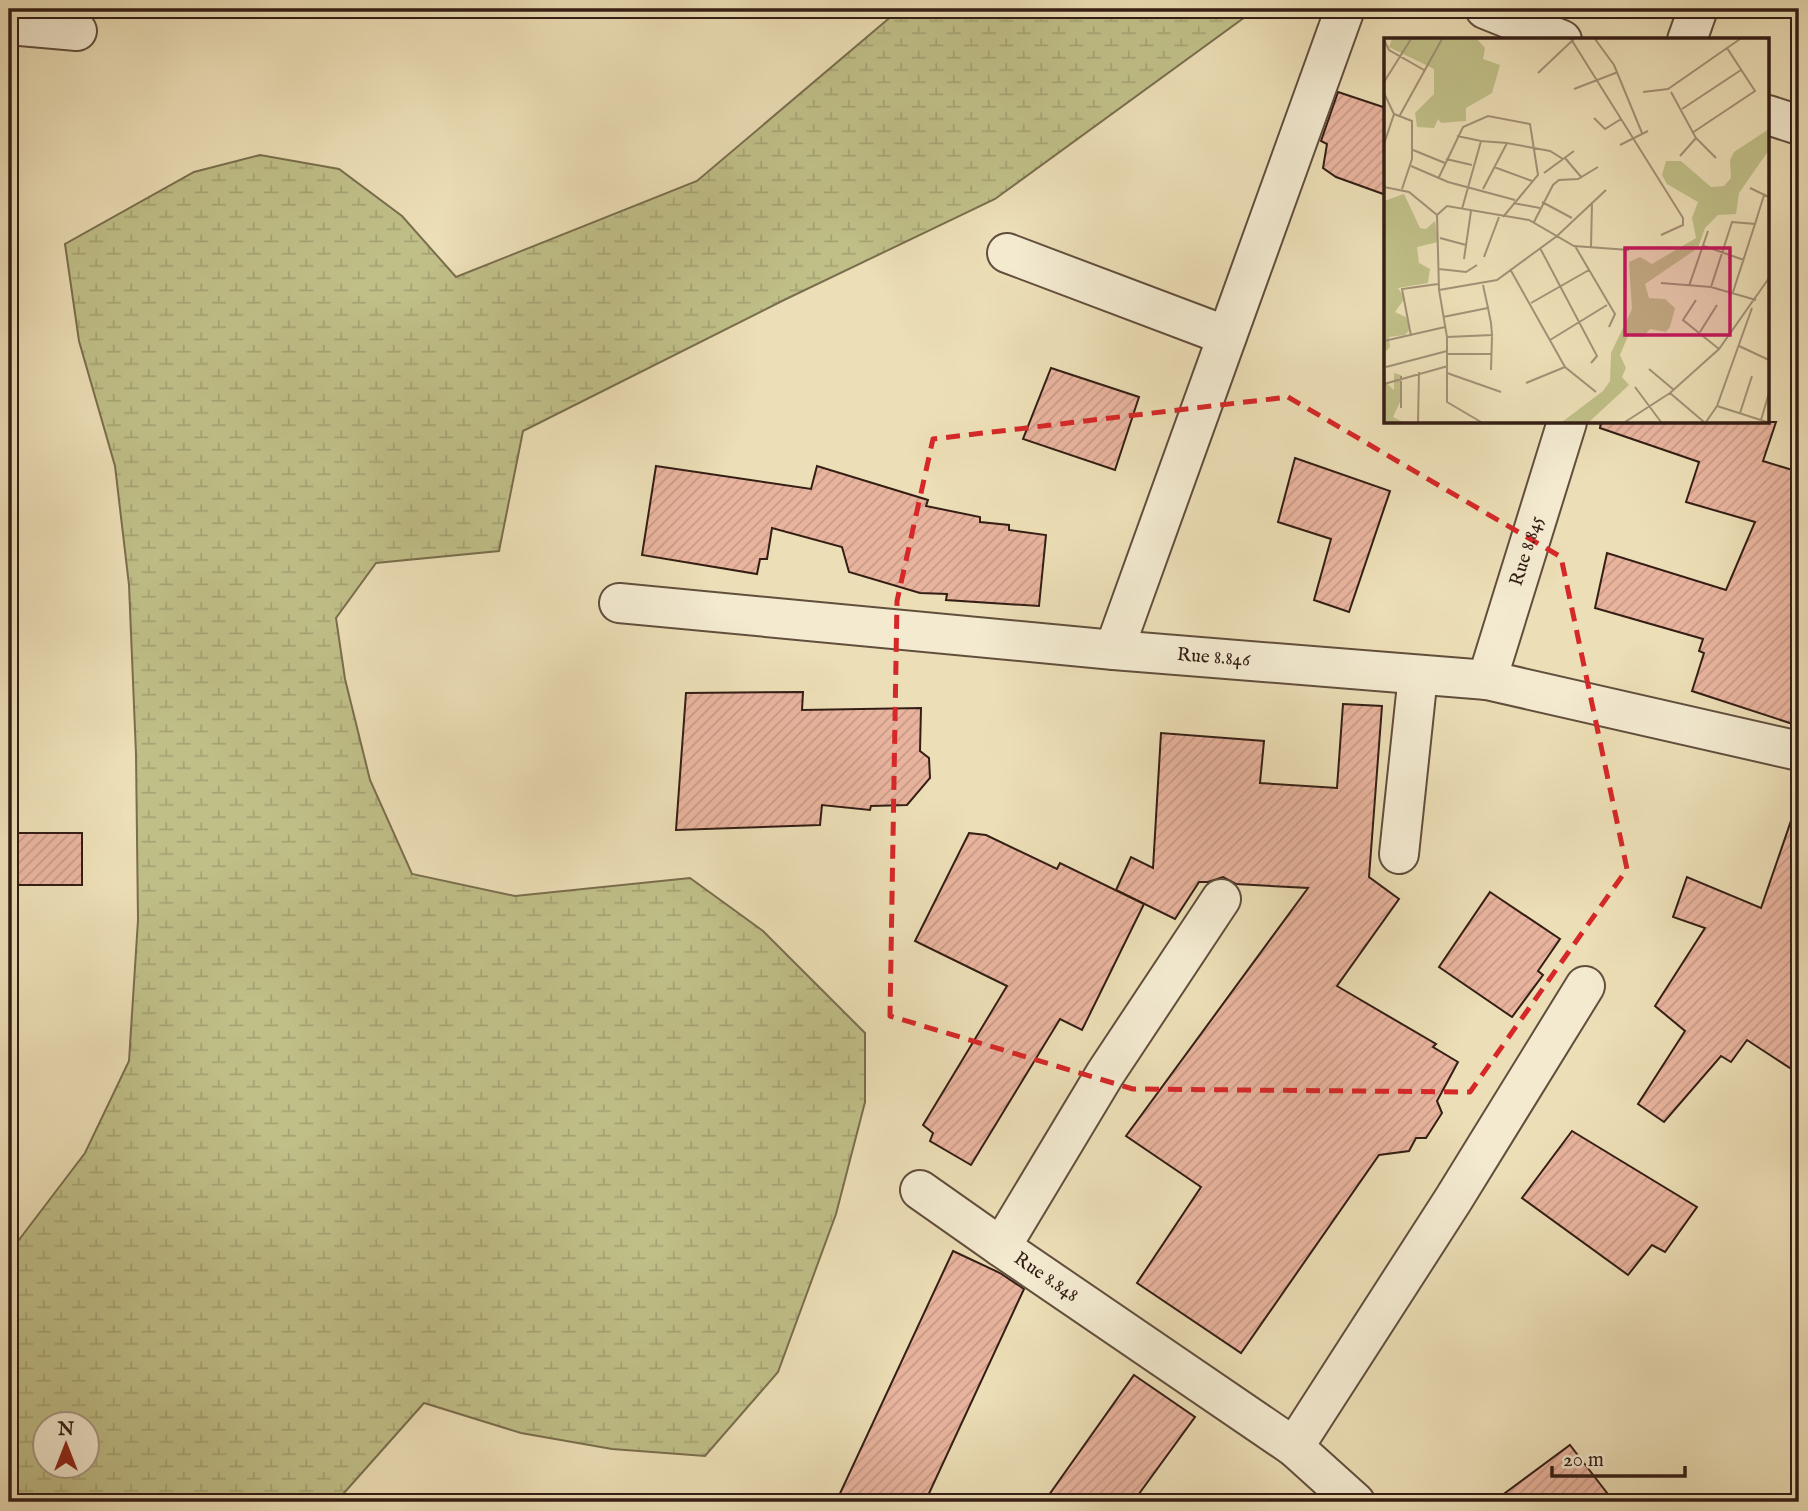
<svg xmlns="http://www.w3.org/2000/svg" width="1808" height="1511" font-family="'IM FELL English',serif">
<defs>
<pattern id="wetland-marsh" width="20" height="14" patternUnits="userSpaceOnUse" patternTransform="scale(1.75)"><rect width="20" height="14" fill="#c0bf88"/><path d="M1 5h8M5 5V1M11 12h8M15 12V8" fill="none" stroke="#a6a474"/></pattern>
<pattern id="building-hatch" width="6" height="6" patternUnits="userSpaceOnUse" patternTransform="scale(1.75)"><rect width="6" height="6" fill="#e9b49e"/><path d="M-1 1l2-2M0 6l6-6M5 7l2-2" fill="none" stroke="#c89a87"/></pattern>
</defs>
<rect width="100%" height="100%" fill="#ecdeb6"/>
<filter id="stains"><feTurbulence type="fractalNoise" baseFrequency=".00286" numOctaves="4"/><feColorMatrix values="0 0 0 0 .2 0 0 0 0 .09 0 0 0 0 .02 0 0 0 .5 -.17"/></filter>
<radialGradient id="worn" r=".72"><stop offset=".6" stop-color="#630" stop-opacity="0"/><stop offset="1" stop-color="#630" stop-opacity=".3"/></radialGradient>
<path fill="url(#wetland-marsh)" stroke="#7a6e4e" stroke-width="2" fill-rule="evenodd" d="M900,9H1256L995,199L784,300L523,431L499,551L376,563L336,618L345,679L370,780L412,874L515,896L690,878L763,931L865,1033V1102L836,1214L778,1372L705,1456L612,1449L521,1433L424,1403L336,1502H9V1253L85,1153L129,1061L138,920L136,754L129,585L115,466L79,341L65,244L194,172L260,155L339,169L402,216L456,277L697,181ZM46,1424H88V1466H46Z"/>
<g fill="url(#building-hatch)" stroke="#341e15" stroke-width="2">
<path d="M1338,92L1386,108V195L1336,177L1323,168L1327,144L1321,141Z"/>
<path d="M1051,368L1139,397L1115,470L1023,439Z"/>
<path d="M1601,422H1776L1763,461L1799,472V726L1692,691L1704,653L1699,651L1703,639L1595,608L1607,553L1726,590L1755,522L1686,502L1699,462L1600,428Z"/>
<path d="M1295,458L1390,491L1349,612L1314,600L1331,539L1278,522Z"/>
<path d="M656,466L811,489L817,466L928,500L926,506L980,517V522L1009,525V530L1046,535L1039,606L946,600L947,594L920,593L849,572L842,547L772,528L767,559H760L757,574L642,555Z"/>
<path d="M803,692L802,710L921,708L920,751L929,758L930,778L907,805L871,806L870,810L822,805L820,825L676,830L686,693Z"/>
<path d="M1343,704L1382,706L1369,877L1399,899L1337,986L1436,1044L1433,1047L1458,1062L1437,1101L1442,1113L1426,1138H1416L1409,1151L1379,1155L1241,1353L1137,1283L1201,1187L1126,1136L1308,888L1236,884L1223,877L1208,882H1199L1175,919L1116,890L1131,857L1153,868L1161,733L1264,741L1260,783L1337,788Z"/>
<path d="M1793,815L1799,816V1074L1747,1040L1731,1062L1721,1056L1664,1122L1638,1104L1685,1031L1655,1006L1705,928L1673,917L1687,877L1761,908Z"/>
<rect x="9" y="833" width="73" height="52"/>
<path d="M969,833L986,835L1057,869L1060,863L1144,904L1082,1030L1060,1019L971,1165L930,1141L933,1133L923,1125L1007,986L915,941Z"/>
<path d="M1490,892L1560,939L1538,971L1543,975L1512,1017L1439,967Z"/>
<path d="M1572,1131L1697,1207L1665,1252L1652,1245L1628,1275L1522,1198Z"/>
<path d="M953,1251L1000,1273L1024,1289L925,1502H836Z"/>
<path d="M1134,1375L1195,1417L1133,1502H1044Z"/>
<path d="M1570,1445L1614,1502H1493Z"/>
</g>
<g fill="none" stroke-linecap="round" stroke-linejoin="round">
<defs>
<g id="street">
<path d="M1485,9L1562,40"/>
<path d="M9,25L77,31"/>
<path d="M1687,40L1698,9"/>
<path d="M1768,115L1799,125"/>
<path d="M1007,253L1227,336"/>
<path id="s1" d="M619,603L1114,650L1487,680L1799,751"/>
<path d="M1114,650L1345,9"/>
<path id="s2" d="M1487,680L1567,422"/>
<path d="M1399,854L1418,675"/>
<path id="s3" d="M1221,899L1105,1074L1001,1247L1294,1447L1355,1502"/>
<path d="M920,1190L1001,1247"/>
<path d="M1294,1447L1453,1200L1585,986"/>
</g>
</defs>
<use href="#street" stroke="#624e3d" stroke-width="42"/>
<use href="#street" stroke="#f3ead0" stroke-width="38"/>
</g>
<path fill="none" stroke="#d62828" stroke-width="5" stroke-dasharray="14 9" stroke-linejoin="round" d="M1288,397L1561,557L1627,869L1470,1092L1133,1089L890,1016L897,601L933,439Z"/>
<g text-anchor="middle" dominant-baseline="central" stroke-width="5" stroke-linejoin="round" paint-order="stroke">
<g font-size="19" fill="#341e15" stroke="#f3ead0">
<text stroke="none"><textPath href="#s2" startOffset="135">Rue 8.845</textPath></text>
<text stroke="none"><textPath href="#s1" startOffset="597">Rue 8.846</textPath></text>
<text stroke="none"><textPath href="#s3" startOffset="466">Rue 8.848</textPath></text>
</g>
</g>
<g transform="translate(1384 38)">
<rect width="385" height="385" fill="#ecdeb6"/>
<path d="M8,1H93L101,10L99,21L116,27L108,55L82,70V83L57,85L54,81L50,90L33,89L31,75L50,56V31L5,9Z" fill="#c0bf88"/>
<path d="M385,91V112L355,155L352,176L334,177L321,190L314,210L261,246L265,260L281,261L291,270L286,289L282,294L266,291L259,299L244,298L236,317L242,330L238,339L245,347L205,384H178L219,353L226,343L227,315L248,271L245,224L256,219L268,226L312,200L308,180L314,164L283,146L278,137L282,123H297L327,149L340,148L347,140L346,122L350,114ZM20,156L36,190L42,191L51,183L54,204L33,209L35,225L46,231L44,245L14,250L21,260L11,274L22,279L26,291L21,297L5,299L6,309L0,315V163ZM10,335L17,337L16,364L9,379L19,384H0V343L10,352Z" fill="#c0bf88"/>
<path fill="none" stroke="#a29176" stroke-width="2" d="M187,1L299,180V187L277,197M211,1L230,27L258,95M0,2L5,12L40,32M154,35L190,1M0,44L27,1M190,51L234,34M259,54L284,51L356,1M287,54L312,100L296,118M0,55L10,76L0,106M298,71L357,32M10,76L28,83V121L18,151M16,77L58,1M210,80L221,91L237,81M308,95L371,53L343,10M73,98L97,103M312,100L332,120M236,107L264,93M29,112L61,125M181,120L198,140M62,121L88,127M27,128L64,144L131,162M110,129L148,143M160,135L190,113M55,139L79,89L104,78L146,86L154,137L119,179M0,149L25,154L53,177L55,252L63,299V364L97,384M366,150L385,159M99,151L123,105L166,113L179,121M158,164L188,180M129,165L156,170M78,171L97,103L123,105M53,177L63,168L145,182L190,208L245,212M150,184L169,147L175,142L194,141L214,129M371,186L380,157M56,200L82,207M191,208L231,276L225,289M320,208L360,222M156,210L213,318L207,325M207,210L208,164M100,219L115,179M80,221L87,173M55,231L82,234L93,227M126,231L181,329L212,354M277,245L327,249L372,262M99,247L104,270M305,248L324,193M327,249L348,184L371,186L349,254M55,252L113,242L173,198L222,152M312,262L299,282L335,311M147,265L205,232M59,279L104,270L107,285L108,297L63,299M316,294L333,267M27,298L18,251L54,246M166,302L223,267M0,303L61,289M355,308L385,322M64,316H108M2,329L63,313M265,331L290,352M107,332L108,298M63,335L117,354M17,338V370M142,345L181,329M0,346L64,328M251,349L277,384M286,355L320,384M333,368L383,384M356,375L368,338M377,382L385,355M34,384L35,334M241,384L286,355L335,311L385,240M322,384L333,368L368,270"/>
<path fill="#c2185b" fill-opacity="0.15" stroke="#c2185b" stroke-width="3.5" d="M241,210H346V297H241Z"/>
<rect width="385" height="385" fill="none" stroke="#341e15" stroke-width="3.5"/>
</g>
<rect width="1808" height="1511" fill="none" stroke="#ecdeb6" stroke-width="35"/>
<rect x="10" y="10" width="1787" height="1490" fill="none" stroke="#341e15" stroke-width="3.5"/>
<rect x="18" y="18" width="1773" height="1476" fill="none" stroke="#341e15" stroke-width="2"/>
<g transform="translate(66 1445)"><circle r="33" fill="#f3ead0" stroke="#a79885" stroke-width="2"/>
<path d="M0-5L12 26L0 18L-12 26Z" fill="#8f2418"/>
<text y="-10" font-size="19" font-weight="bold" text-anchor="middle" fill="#341e15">N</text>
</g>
<path d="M1552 1466v10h133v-10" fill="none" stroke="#341e15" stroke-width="3.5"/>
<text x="1563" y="1466" font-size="21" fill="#341e15" stroke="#f3ead0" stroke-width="5" paint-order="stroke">20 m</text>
<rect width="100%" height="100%" filter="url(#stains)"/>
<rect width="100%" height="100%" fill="url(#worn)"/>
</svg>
